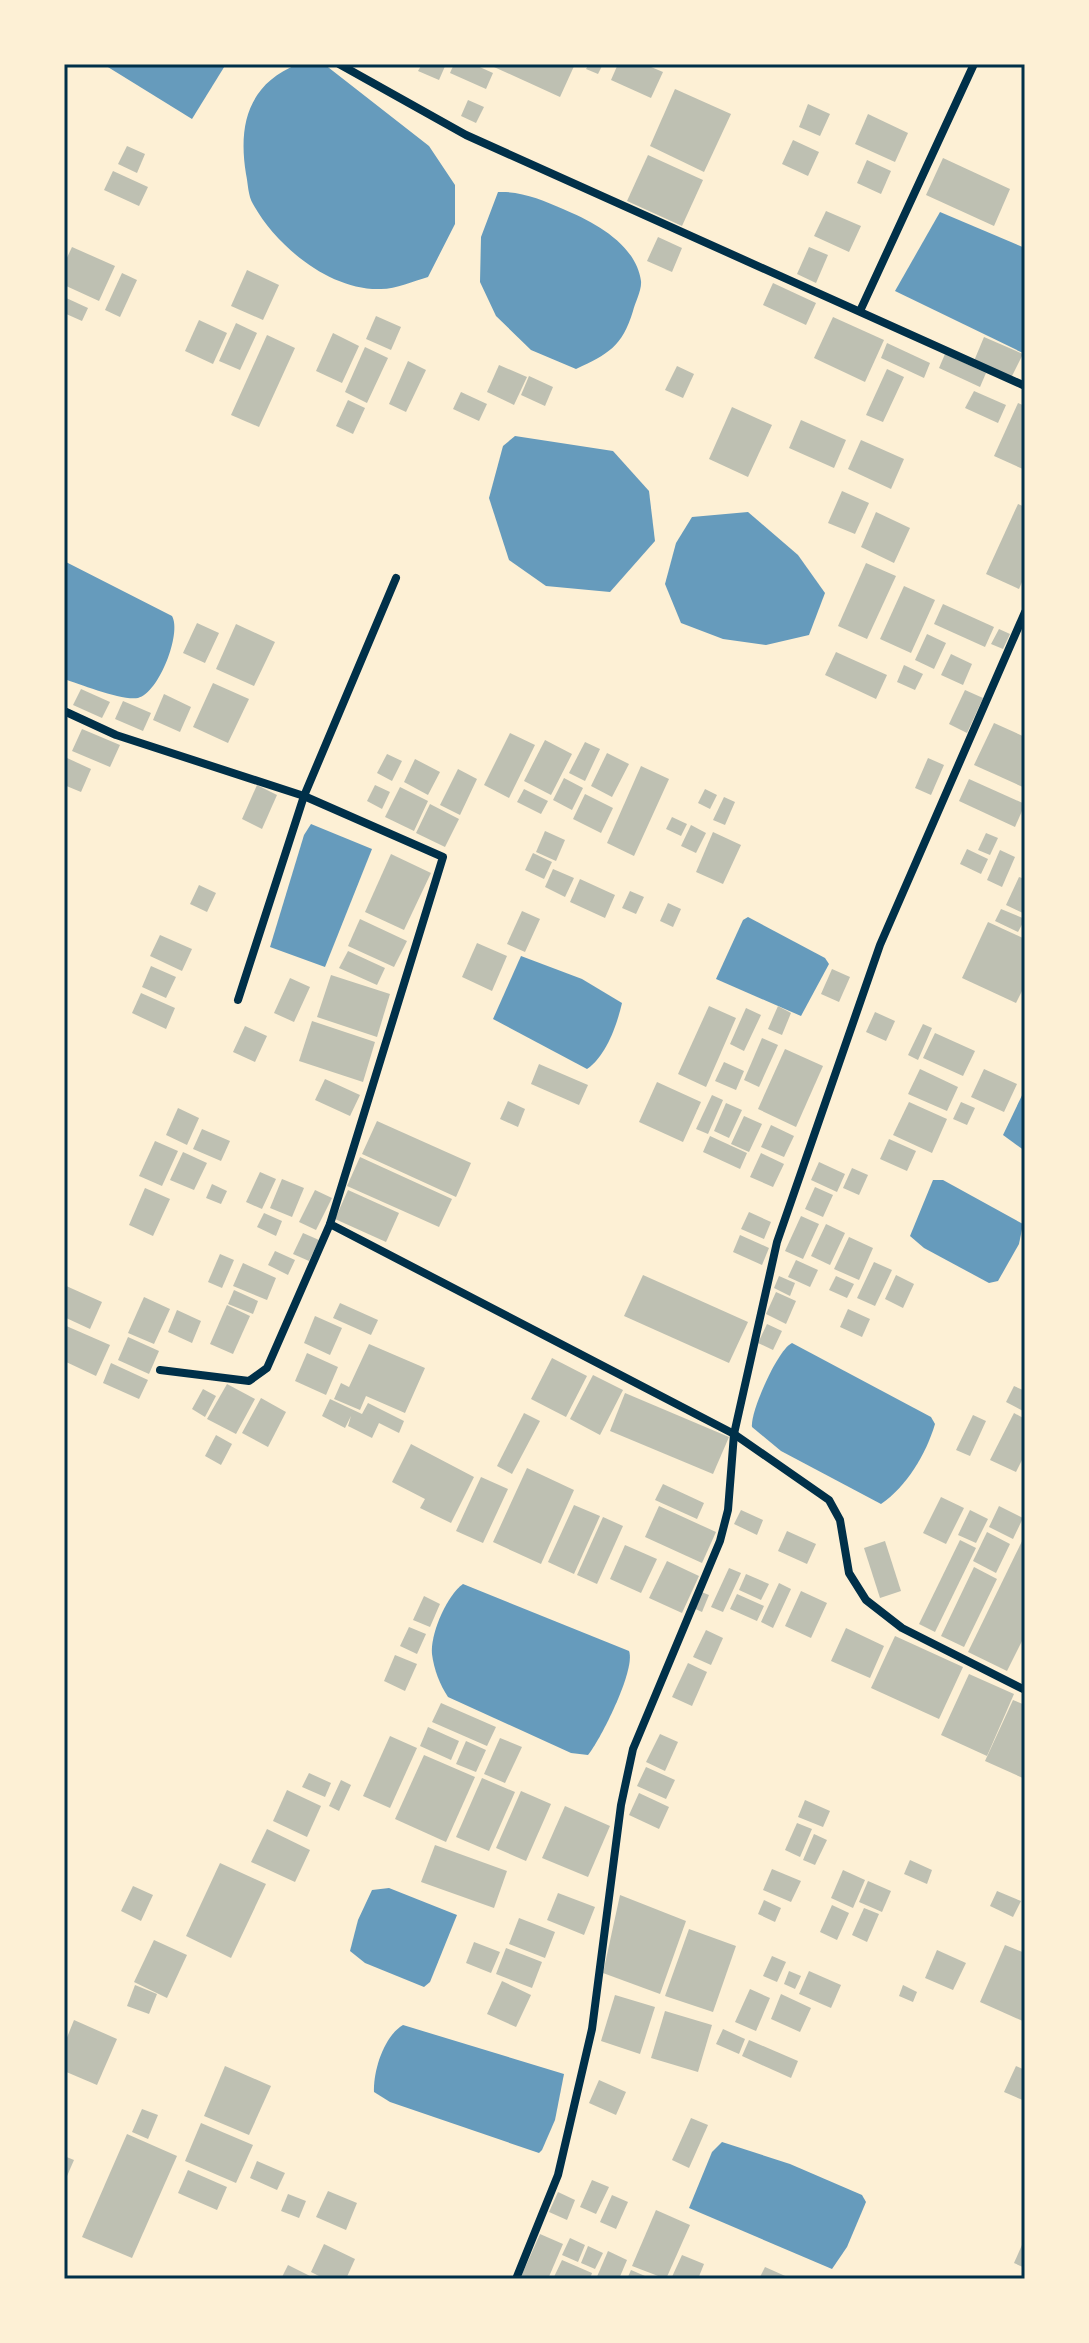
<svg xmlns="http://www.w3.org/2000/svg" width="1089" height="2343" font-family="'PT Sans',sans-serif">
<rect width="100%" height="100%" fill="#fdf0d5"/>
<g fill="#669bbc">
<path d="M103,64H226L192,119Z"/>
<path d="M298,64H324L429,146L455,185V224L428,277C414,281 396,289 381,289C330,291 276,246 253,204C248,196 248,183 246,174C238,125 248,84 298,64Z"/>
<path d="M498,192C521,191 543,200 563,209C594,222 636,244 641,281C642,290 635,303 633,311C622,347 608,354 576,369L531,350L496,316L480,282L481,237Z"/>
<path d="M940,212L1025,248V354L895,291Z"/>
<path d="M515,436L613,451L649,491L655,541L610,592L546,586L509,560L489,498L503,446Z"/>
<path d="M748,512L798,555L825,593L809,635L766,645L723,639L681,623L665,584L676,543L692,517Z"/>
<path d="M64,561L172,616C182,633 159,693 138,698C122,701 80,684 64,679Z"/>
<path d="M311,824L372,849L325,967L270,947L304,835Z"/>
<path d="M748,917L825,958L829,964L801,1016L716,979L743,920Z"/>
<path d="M521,956L582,979L622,1003C617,1025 606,1056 587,1069L493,1019Z"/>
<path d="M1025,1089V1151L1003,1135Z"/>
<path d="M933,1180H943L1023,1224L1019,1244L998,1281L989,1283L924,1248L910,1236Z"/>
<path d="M792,1343L931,1417L935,1424C926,1454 907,1486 881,1504L781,1451L752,1427C750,1412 778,1349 792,1343Z"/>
<path d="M463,1584L629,1651C636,1669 601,1739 588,1755L571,1753L448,1697C440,1685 434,1670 432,1654C430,1634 447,1595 463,1584Z"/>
<path d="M389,1888L457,1915L430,1982L424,1987L365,1963L350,1951L358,1920L372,1890Z"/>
<path d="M403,2025L564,2074L555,2120L542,2150L539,2153L390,2102L374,2092C373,2071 384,2036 403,2025Z"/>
<path d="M722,2142L790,2164L862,2195L866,2202L847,2247L832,2269L689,2208L712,2152Z"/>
</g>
<g fill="#bec0b2">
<path d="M422,64H446L439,80L418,71Z"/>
<path d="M454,64H473L493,73L486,89L450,73Z"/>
<path d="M495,64H575L560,97L494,67Z"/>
<path d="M589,64H603L598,74L586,69Z"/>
<path d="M618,64H644L663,72L651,98L611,80Z"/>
<path d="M675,89L731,114L704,172L650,146Z"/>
<path d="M468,100L484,107L476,123L461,116Z"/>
<path d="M808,104L830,114L820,136L799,127Z"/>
<path d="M868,114L908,133L895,162L855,144Z"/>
<path d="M793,140L819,152L808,176L782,164Z"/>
<path d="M127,146L145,154L137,173L118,164Z"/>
<path d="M648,155L703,180L682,226L627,201Z"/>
<path d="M943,158L1010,189L994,226L926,195Z"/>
<path d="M867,160L891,171L881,194L857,183Z"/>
<path d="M113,171L148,187L139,206L104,190Z"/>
<path d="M826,211L861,226L849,252L814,236Z"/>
<path d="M658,237L682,248L672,272L647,261Z"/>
<path d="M72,247L115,266L99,301L64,285V264Z"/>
<path d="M809,247L828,255L816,283L797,274Z"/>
<path d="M247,270L279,285L263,320L231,306Z"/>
<path d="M122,273L137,280L120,317L105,310Z"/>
<path d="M773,283L816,303L806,325L763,305Z"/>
<path d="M64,297L88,308L82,321L64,313Z"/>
<path d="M376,316L401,327L391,350L366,339Z"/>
<path d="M833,317L884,340L865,382L814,358Z"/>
<path d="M199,320L227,333L213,364L185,351Z"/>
<path d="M236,323L257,333L240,370L219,361Z"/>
<path d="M333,333L359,346L342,383L316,371Z"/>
<path d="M267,335L295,348L259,427L231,415Z"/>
<path d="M984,337L1023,354L1011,378L974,361Z"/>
<path d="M887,343L930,363L924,378L881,358Z"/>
<path d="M365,347L388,358L367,403L345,392Z"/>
<path d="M945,354L986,373L980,387L939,368Z"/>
<path d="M408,361L426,370L406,412L389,404Z"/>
<path d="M499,365L527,377L514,405L487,392Z"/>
<path d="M677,366L694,374L683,398L665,390Z"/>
<path d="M887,369L904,377L883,422L866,415Z"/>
<path d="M529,376L553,387L545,406L521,395Z"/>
<path d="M974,391L1006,405L998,423L965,408Z"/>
<path d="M461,392L487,404L479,421L453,409Z"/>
<path d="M348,400L365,408L353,434L336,426Z"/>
<path d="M1018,403L1025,406V470L994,456Z"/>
<path d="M732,407L772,425L748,477L709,459Z"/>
<path d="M801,420L846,440L834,468L789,448Z"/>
<path d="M861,440L904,459L891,489L848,469Z"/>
<path d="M842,491L869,503L855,534L828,523Z"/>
<path d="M1018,504L1025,507V575L1019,589L986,574Z"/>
<path d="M876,512L910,528L894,563L861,547Z"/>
<path d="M866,563L896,576L867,639L838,626Z"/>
<path d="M904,586L935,600L911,653L880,639Z"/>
<path d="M943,604L994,627L985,647L934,624Z"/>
<path d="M197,623L219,633L205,663L183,653Z"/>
<path d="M236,624L275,642L254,686L216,669Z"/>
<path d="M999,629L1010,634L1003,649L991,644Z"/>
<path d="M927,634L946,643L934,669L915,660Z"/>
<path d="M836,652L887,675L876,699L825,675Z"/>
<path d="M951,654L972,664L963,685L941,675Z"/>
<path d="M904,665L923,674L915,690L897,682Z"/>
<path d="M213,683L249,699L228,743L193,727Z"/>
<path d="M81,689L110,702L102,718L73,705Z"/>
<path d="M965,690L983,698L967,733L949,724Z"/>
<path d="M164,694L191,707L180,732L153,720Z"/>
<path d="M123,701L151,713L143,731L115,719Z"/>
<path d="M994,723L1025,737V788L974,765Z"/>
<path d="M82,729L120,745L110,767L72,751Z"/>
<path d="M510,733L535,745L509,798L484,785Z"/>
<path d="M545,740L572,754L551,795L524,781Z"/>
<path d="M585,742L600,749L585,781L569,773Z"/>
<path d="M607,753L629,764L612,797L591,786Z"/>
<path d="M387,754L402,761L392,781L377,773Z"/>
<path d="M67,758L91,769L81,792L64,785Z"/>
<path d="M928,758L944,765L931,795L915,788Z"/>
<path d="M415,759L440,772L428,795L404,782Z"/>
<path d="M641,766L669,779L634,856L607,843Z"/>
<path d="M458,769L477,779L460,815L440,805Z"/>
<path d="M564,778L583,788L572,810L553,800Z"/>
<path d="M969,779L1025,804L1015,827L959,801Z"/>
<path d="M257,785L277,795L262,829L242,819Z"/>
<path d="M375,785L390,792L382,809L367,801Z"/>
<path d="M400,787L428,801L414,831L385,817Z"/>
<path d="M524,789L548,801L541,814L517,802Z"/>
<path d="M705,789L717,795L710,809L698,803Z"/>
<path d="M585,794L613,808L601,833L573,819Z"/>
<path d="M724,797L735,802L725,825L713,820Z"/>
<path d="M430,804L459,819L445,847L416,833Z"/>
<path d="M672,817L687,824L681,836L666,829Z"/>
<path d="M691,825L706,833L696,853L681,846Z"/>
<path d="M545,831L565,840L556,861L536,852Z"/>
<path d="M713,832L741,845L723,884L696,872Z"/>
<path d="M986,833L998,838L990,855L978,850Z"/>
<path d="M967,849L988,859L981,874L960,864Z"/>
<path d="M1000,850L1015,857L1002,887L987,880Z"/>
<path d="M533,853L552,862L544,879L525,870Z"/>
<path d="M391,854L431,873L404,930L365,912Z"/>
<path d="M553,869L574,878L565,897L545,887Z"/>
<path d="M1019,877L1025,879V914L1006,905Z"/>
<path d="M580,879L615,895L605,918L570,902Z"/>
<path d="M199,885L216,893L207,912L190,904Z"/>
<path d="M630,891L644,897L636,914L622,908Z"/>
<path d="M668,903L681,909L673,927L660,921Z"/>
<path d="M1001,909L1025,919L1018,932L995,921Z"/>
<path d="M522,911L540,919L525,952L507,944Z"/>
<path d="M360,919L407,941L394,967L348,946Z"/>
<path d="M988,922L1025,939V985L1016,1003L962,978Z"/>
<path d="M160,935L192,949L182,971L150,956Z"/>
<path d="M477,943L507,956L492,991L462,977Z"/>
<path d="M348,951L385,968L377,985L339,968Z"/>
<path d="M151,966L176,977L166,998L142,987Z"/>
<path d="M832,969L850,977L839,1002L821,994Z"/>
<path d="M331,975L390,994L377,1037L317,1017Z"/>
<path d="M290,978L310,987L294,1022L274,1013Z"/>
<path d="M141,993L175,1008L166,1029L132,1013Z"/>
<path d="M709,1006L736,1018L706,1087L678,1074Z"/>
<path d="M778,1006L791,1013L782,1035L768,1029Z"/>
<path d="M746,1008L761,1015L744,1051L730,1044Z"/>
<path d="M875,1012L895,1021L886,1041L866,1032Z"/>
<path d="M312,1021L375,1042L363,1082L299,1061Z"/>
<path d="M923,1024L932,1028L918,1060L908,1055Z"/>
<path d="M245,1026L267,1036L255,1062L233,1052Z"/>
<path d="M935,1033L975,1051L963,1076L923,1058Z"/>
<path d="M762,1038L778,1045L759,1087L744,1080Z"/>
<path d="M785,1049L823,1066L796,1127L758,1109Z"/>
<path d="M724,1062L744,1071L736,1090L715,1081Z"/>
<path d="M539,1064L588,1085L579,1105L531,1084Z"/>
<path d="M920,1069L958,1087L947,1111L908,1094Z"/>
<path d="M984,1069L1017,1084L1004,1112L971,1097Z"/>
<path d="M325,1079L360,1095L350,1116L315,1100Z"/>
<path d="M657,1082L701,1102L683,1142L639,1122Z"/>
<path d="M712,1095L723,1100L708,1134L696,1129Z"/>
<path d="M508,1101L525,1109L518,1127L500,1119Z"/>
<path d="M909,1102L947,1119L932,1153L893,1135Z"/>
<path d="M961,1102L975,1108L967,1125L953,1119Z"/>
<path d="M726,1103L742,1110L729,1138L714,1131Z"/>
<path d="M178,1108L199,1118L187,1145L166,1135Z"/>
<path d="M744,1116L762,1124L749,1152L731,1144Z"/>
<path d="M377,1121L471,1163L456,1197L362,1154Z"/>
<path d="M771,1125L794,1136L784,1157L761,1147Z"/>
<path d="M202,1129L230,1141L221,1161L193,1149Z"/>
<path d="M710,1136L747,1153L740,1169L703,1152Z"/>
<path d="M889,1139L916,1151L907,1171L880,1159Z"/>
<path d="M155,1141L178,1151L162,1186L139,1176Z"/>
<path d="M183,1152L207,1163L194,1190L170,1180Z"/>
<path d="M761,1153L784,1164L773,1187L750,1177Z"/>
<path d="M360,1157L452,1199L439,1227L347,1186Z"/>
<path d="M819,1162L845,1174L837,1192L811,1180Z"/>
<path d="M852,1168L868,1175L859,1195L843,1188Z"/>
<path d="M260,1172L276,1179L262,1209L246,1202Z"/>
<path d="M282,1179L304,1188L292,1217L270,1208Z"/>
<path d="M212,1184L227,1191L221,1204L206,1198Z"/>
<path d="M815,1187L833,1195L823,1217L805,1209Z"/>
<path d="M145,1188L170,1199L153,1236L129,1225Z"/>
<path d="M315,1190L332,1198L316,1230L299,1222Z"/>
<path d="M348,1190L399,1213L386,1242L335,1219Z"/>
<path d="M749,1212L771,1222L764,1239L741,1229Z"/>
<path d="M264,1213L282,1221L276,1236L257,1227Z"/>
<path d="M801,1216L819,1224L803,1259L785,1251Z"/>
<path d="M826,1224L845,1233L830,1265L811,1256Z"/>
<path d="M303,1233L319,1240L309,1261L293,1254Z"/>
<path d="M740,1235L769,1248L762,1265L733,1252Z"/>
<path d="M849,1237L873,1248L859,1280L834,1269Z"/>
<path d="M275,1251L295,1260L288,1275L268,1265Z"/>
<path d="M220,1254L234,1260L222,1288L208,1282Z"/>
<path d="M796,1260L818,1270L810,1287L788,1277Z"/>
<path d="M874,1262L892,1270L875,1306L857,1298Z"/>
<path d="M243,1263L276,1278L267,1300L233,1286Z"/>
<path d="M643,1275L748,1322L729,1363L624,1316Z"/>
<path d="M896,1275L914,1284L903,1308L885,1299Z"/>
<path d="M779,1276L795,1283L790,1296L774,1288Z"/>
<path d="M836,1276L854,1284L847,1298L829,1290Z"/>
<path d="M64,1285L102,1302L90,1329L64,1317Z"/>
<path d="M234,1290L258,1301L253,1314L228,1304Z"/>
<path d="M776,1292L796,1301L786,1324L766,1314Z"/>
<path d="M144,1297L170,1309L154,1344L128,1333Z"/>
<path d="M340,1303L378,1320L371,1335L333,1318Z"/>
<path d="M227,1305L250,1316L233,1354L210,1344Z"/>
<path d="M848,1309L870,1319L862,1337L840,1327Z"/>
<path d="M177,1310L201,1321L192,1343L168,1332Z"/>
<path d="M315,1316L342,1328L330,1355L304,1343Z"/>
<path d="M767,1324L782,1331L773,1350L758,1343Z"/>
<path d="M64,1325L110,1345L96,1376L64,1361Z"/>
<path d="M128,1337L159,1351L149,1374L118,1360Z"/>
<path d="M369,1344L425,1368L405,1413L366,1396L360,1410L334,1399L341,1383L349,1387Z"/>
<path d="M307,1353L338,1367L326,1395L295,1381Z"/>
<path d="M552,1358L587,1376L566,1417L531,1399Z"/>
<path d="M111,1363L148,1380L139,1399L103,1383Z"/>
<path d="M593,1375L623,1390L600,1435L570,1419Z"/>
<path d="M227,1384L255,1399L236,1434L207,1419Z"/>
<path d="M1014,1386L1025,1391V1412L1006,1402Z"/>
<path d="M203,1389L216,1396L205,1417L192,1409Z"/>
<path d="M625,1393L729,1437L713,1474L610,1431Z"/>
<path d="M261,1398L286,1412L268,1447L242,1433Z"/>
<path d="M330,1399L362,1414L368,1403L404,1421L399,1433L379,1423L372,1438L348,1426L351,1416L345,1428L322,1416Z"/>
<path d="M524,1413L540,1421L512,1474L497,1466Z"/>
<path d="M1014,1413L1025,1419V1454L1016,1472L990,1460Z"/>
<path d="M973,1415L986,1421L970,1456L956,1450Z"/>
<path d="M216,1435L232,1444L221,1465L205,1456Z"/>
<path d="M411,1444L474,1477L451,1523L420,1508L425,1499L392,1482Z"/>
<path d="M527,1468L574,1490L541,1564L493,1542Z"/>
<path d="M481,1477L508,1489L483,1543L456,1531Z"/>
<path d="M663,1484L704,1503L697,1519L655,1500Z"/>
<path d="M941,1497L964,1508L946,1544L923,1533Z"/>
<path d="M574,1505L600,1516L574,1574L548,1562Z"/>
<path d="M659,1506L716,1532L702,1563L645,1537Z"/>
<path d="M999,1506L1023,1518L1013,1539L989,1527Z"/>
<path d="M741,1510L763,1520L757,1535L734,1524Z"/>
<path d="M970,1510L988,1519L976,1543L958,1535Z"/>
<path d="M603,1517L623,1526L597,1584L577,1575Z"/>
<path d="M787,1531L816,1544L807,1564L778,1551Z"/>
<path d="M987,1532L1010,1544L996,1573L973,1561Z"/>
<path d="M1025,1535V1635L1007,1671L968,1652Z"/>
<path d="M960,1540L976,1548L935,1632L919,1624Z"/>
<path d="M885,1541L901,1591L880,1598L864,1548Z"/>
<path d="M625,1545L657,1559L641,1593L610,1579Z"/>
<path d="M667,1561L699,1576L682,1613L649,1598Z"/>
<path d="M974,1567L997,1579L964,1647L941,1636Z"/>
<path d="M729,1568L741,1573L723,1612L711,1607Z"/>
<path d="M746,1574L769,1584L761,1600L739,1590Z"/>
<path d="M779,1583L791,1589L773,1628L761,1622Z"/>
<path d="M699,1591L709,1595L702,1612L691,1607Z"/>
<path d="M801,1591L827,1603L811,1638L785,1626Z"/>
<path d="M737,1594L764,1606L757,1621L730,1609Z"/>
<path d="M424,1596L440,1604L430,1627L413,1620Z"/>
<path d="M409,1627L426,1634L417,1654L400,1646Z"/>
<path d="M846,1628L884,1646L870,1678L831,1661Z"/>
<path d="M706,1630L723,1638L711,1665L693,1657Z"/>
<path d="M895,1636L963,1667L939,1719L871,1688Z"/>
<path d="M395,1655L417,1664L405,1691L384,1681Z"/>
<path d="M688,1663L707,1672L692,1706L672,1697Z"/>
<path d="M969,1674L1014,1694L987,1756L941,1735Z"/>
<path d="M1013,1700L1025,1705V1779L985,1761Z"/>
<path d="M441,1703L496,1727L487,1746L432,1722Z"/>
<path d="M428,1727L459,1741L451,1760L420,1746Z"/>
<path d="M660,1734L678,1742L665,1771L646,1762Z"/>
<path d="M390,1736L417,1748L390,1808L363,1796Z"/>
<path d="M500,1738L522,1747L505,1783L484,1774Z"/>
<path d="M466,1741L486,1750L476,1772L456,1764Z"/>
<path d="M424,1755L475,1777L446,1842L395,1819Z"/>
<path d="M646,1767L675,1780L666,1799L637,1786Z"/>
<path d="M309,1773L331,1783L325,1797L302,1787Z"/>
<path d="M482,1778L515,1792L489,1851L456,1837Z"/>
<path d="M341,1780L351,1785L339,1811L329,1806Z"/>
<path d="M287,1790L321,1806L307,1837L273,1821Z"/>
<path d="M521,1791L551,1804L526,1861L496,1848Z"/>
<path d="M639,1793L669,1807L659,1829L629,1815Z"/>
<path d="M805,1800L830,1811L823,1827L798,1817Z"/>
<path d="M565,1806L610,1826L588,1877L542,1858Z"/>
<path d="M797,1823L812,1829L800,1857L785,1850Z"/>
<path d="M267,1829L310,1850L295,1882L251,1862Z"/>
<path d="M814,1834L827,1840L815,1865L803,1860Z"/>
<path d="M435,1845L507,1871L494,1908L421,1882Z"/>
<path d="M910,1860L932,1870L927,1884L904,1874Z"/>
<path d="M220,1863L266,1884L231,1958L186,1936Z"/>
<path d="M772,1869L801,1881L791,1902L763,1890Z"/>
<path d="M843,1870L865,1880L853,1908L831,1898Z"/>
<path d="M868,1881L891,1891L882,1912L859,1902Z"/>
<path d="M133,1886L153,1895L141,1921L121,1911Z"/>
<path d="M997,1891L1021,1901L1013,1917L990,1906Z"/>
<path d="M558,1893L595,1907L584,1935L547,1920Z"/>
<path d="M620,1895L686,1921L660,1994L603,1973Z"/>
<path d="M764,1900L781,1908L775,1922L758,1914Z"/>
<path d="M832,1905L849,1913L837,1940L820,1932Z"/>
<path d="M864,1908L879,1914L867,1942L852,1935Z"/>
<path d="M519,1918L555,1932L545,1958L509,1944Z"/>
<path d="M689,1929L736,1946L713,2012L665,1996Z"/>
<path d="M154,1940L187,1955L167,1998L134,1982Z"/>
<path d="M474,1942L500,1952L491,1973L466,1963Z"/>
<path d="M1005,1945L1025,1953V2022L980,2002Z"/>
<path d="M506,1948L542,1962L532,1988L496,1974Z"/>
<path d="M937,1950L966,1963L953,1990L925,1978Z"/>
<path d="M772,1956L786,1962L777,1982L763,1976Z"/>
<path d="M789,1971L801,1976L795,1989L784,1984Z"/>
<path d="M809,1971L841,1985L831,2008L799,1994Z"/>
<path d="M502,1981L531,1995L516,2027L487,2014Z"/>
<path d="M135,1985L157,1994L149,2014L127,2006Z"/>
<path d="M903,1985L917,1992L913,2002L899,1996Z"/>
<path d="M750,1989L770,1998L756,2031L735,2022Z"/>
<path d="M781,1994L811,2008L800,2032L771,2019Z"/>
<path d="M615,1995L655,2007L640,2054L601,2041Z"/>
<path d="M665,2011L712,2025L698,2072L651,2058Z"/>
<path d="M74,2020L117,2039L97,2085L64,2071V2045Z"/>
<path d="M723,2029L745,2039L739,2054L716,2044Z"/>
<path d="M749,2040L798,2061L791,2078L742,2056Z"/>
<path d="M225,2066L271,2086L249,2135L204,2116Z"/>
<path d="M1016,2066L1025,2070V2101L1004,2092Z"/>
<path d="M599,2080L626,2092L616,2115L589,2103Z"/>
<path d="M142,2109L158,2115L148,2139L132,2132Z"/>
<path d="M691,2118L708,2125L689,2168L672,2160Z"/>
<path d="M201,2123L253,2145L236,2183L185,2161Z"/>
<path d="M127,2134L177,2156L132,2258L82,2237Z"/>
<path d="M64,2156L74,2160L64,2183Z"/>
<path d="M257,2161L285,2173L277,2190L250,2178Z"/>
<path d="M188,2170L227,2187L217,2210L178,2193Z"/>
<path d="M592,2180L609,2187L596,2214L580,2207Z"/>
<path d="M328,2191L357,2203L346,2230L316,2217Z"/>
<path d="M558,2192L575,2200L567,2220L549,2212Z"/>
<path d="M288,2194L306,2201L299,2218L281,2211Z"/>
<path d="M612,2195L628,2202L616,2229L600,2222Z"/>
<path d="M656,2210L690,2225L666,2279L632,2266Z"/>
<path d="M540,2234L563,2244L548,2279H520Z"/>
<path d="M570,2238L585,2245L578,2262L562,2255Z"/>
<path d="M1025,2238V2268L1014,2263Z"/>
<path d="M324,2244L355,2259L346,2279H325L311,2272Z"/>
<path d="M588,2246L603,2253L595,2269L581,2263Z"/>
<path d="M608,2251L627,2260L619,2279H596Z"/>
<path d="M682,2255L704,2264L698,2279H671Z"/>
<path d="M562,2260L592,2273L590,2279H553Z"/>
<path d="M288,2265L312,2277L311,2279H281Z"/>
<path d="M765,2267L792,2279H759Z"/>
<path d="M631,2270L652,2279H627Z"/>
</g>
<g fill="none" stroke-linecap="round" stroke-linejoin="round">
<g stroke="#003049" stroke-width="8">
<path d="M339,64L466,135L1025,386"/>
<path d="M860,311L974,64"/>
<path d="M64,711L116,735L304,796L443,857L330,1224L734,1434L829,1500L840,1520L849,1573L866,1600L902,1628L1025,1690"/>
<path d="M238,1000L304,796L396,578"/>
<path d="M160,1370L249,1381L267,1368L330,1224"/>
<path d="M516,2279L558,2175L592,2029L621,1805L633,1749L720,1541L728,1510L734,1434L777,1242L880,945L1025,612"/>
</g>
</g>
<rect width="1089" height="2343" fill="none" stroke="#fdf0d5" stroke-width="132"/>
<rect x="66" y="66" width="957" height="2211" fill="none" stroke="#003049" stroke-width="3"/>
</svg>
